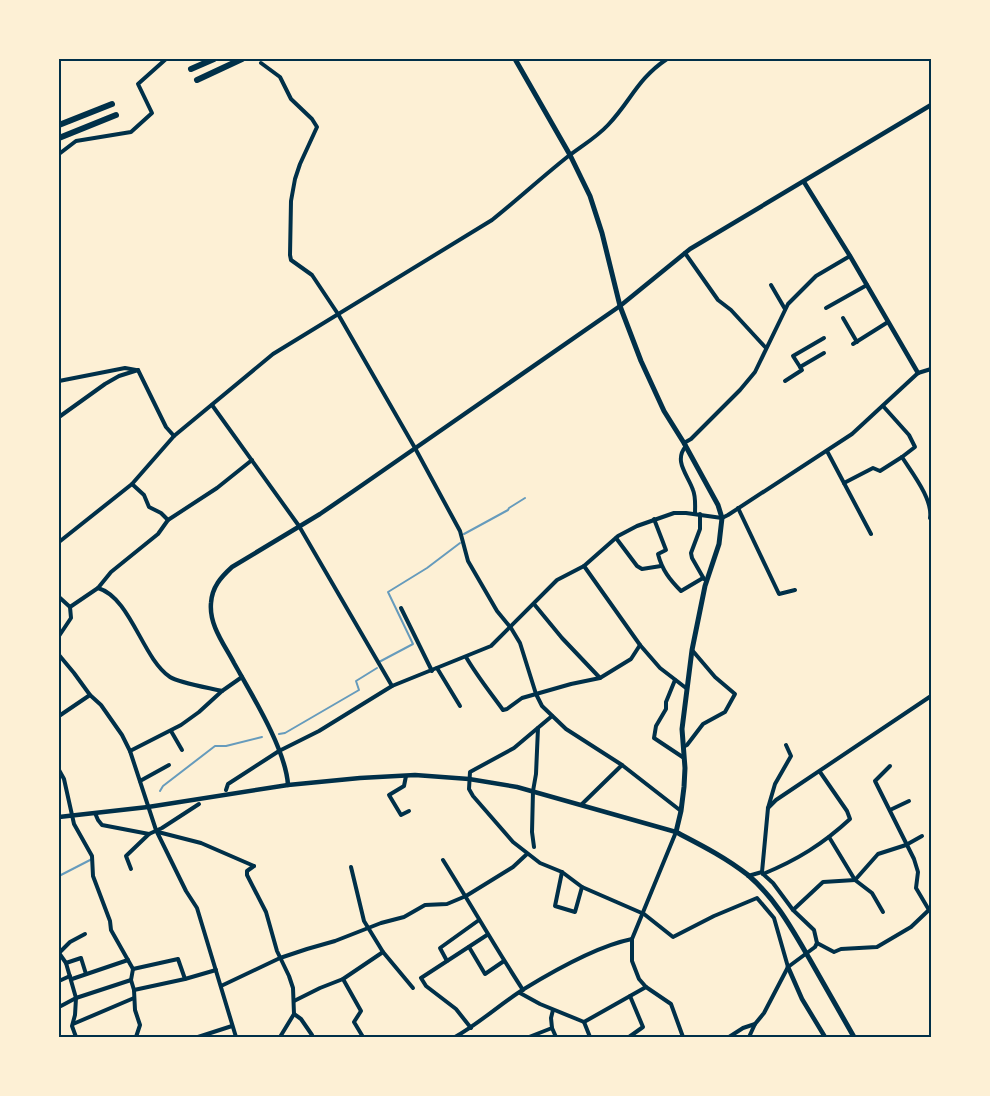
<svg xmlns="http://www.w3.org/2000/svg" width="990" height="1096" font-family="'Noto Serif',serif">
<rect width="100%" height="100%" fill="#fdf0d5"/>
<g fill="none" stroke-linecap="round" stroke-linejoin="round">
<g stroke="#669bbc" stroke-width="2">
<path d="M464,534L508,510L509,508L525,498"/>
<path d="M379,662L413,644L388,592L427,568L460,543"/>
<path d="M279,734L285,733L359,690L356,681L377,668"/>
<path d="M160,791L163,786L215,746H226L262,737"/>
<path d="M59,876L92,859"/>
</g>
<g stroke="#003049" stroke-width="4">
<path d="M261,63L280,77L291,99L312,119L317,127L300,164L295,179L291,201L290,255L291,260L312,275L338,314L415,448L460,531L468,561L497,611L511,628L520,643L536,694L542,706L566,729L622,765L681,811"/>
<path d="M59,154L76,141L131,132L152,113L138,84L166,59"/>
<path d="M685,253L718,300L731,310L766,348"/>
<path d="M771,285L785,309"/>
<path d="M826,308L867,285"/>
<path d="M843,318L857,342"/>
<path d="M853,344L888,322"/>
<path d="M800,367L824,353"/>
<path d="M138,370L166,427L174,436"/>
<path d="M59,381L125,368L136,370"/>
<path d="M785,381L802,370L793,356L824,338"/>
<path d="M212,405L299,526L392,686"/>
<path d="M59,417L105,384L119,376L138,370"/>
<path d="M684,443L691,439L740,390L755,372L788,304L816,276L850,256"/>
<path d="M686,446C673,461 688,475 693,490C696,497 695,506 695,514"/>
<path d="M827,451L871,534"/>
<path d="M902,457C912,473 933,499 930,518"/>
<path d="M844,483L873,468L880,471L902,457L915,447L909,435L883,406"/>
<path d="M132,484L144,495L149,507L161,513L168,520"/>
<path d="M738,508L779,594L795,590"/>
<path d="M700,514V529L691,553L692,558L704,579"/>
<path d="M654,519L666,550L658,554C662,570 670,580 681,591L703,578"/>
<path d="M616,538L637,566L642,569L661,566"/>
<path d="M59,542L132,484L174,436L273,354L492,220C517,200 541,178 566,158C580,147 596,138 608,125C631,101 637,79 667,59"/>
<path d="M584,566L640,645L660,668L686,688"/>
<path d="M98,588C131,598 142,658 170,677C179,683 210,688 222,691"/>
<path d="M59,597L70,607L71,618L59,636"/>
<path d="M534,604L562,638L600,678"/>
<path d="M70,607L98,588L111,572L158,534L168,520L217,488L252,460"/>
<path d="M401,608L432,671"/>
<path d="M59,655L74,673L90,695L101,705L122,735L130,751L156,830L186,891L197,908L236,1037"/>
<path d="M466,657C477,676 490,692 503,710L507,709L522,698L571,684L600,678L631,659L640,645"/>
<path d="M437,668L460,706"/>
<path d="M675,680L666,702V709L656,726L654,738L684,758"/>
<path d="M59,716L90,695"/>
<path d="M552,716L514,748L470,772L469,789L473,796L513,842L540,863L562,872L582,887L644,914L673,937L714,916L757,898L774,918L788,967"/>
<path d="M171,731L182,750"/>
<path d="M683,747L687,745L703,724L725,712L735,694L715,677L692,650"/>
<path d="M130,751L181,725L199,712L222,691L242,677"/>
<path d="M890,766L875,781L914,859L918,872L916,888L929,910"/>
<path d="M59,770L64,779L74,824L92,856L93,876L110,921L111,930L133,969L131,980L134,990L135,1010L140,1025L136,1037"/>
<path d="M406,776L404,786L389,795L401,815L409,811"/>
<path d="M140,781L169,765"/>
<path d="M226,790L228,784L279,751L319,731L392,686L491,646L557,580L584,566L618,536L637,526L674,513H686L722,518L728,515L852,434L918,373L931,369"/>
<path d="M581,805L622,765"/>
<path d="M768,808L776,800L931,696"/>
<path d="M890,810L909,801"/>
<path d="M95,813L98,820L102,825L149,834L162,828L199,804"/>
<path d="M158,832L201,843L254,866"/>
<path d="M676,832L632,939V961L639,979L646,987L671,1004L683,1037"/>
<path d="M829,837L855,880L872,893L883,912"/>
<path d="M534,847L532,832L533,791L536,774L538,728"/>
<path d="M443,860C470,903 495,947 523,990"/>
<path d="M254,866L247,871V875L266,912L277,951L289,976L293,988L294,1014L280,1037"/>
<path d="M351,867L364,921L383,952"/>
<path d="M131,869L126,856L149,834"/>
<path d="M562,872L555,906L575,912L582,887"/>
<path d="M762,872L763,874C797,860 823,844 850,819L847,811L820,772"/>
<path d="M748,876L762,872L768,808L775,784L791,756L786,745"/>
<path d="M793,910L823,882L855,880L878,854L906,845L922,836"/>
<path d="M817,943L834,952L841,949L877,947L911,927L931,908"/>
<path d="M469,947L485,974L504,961"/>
<path d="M59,953L66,963L76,998L75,1015L72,1026L76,1037"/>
<path d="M59,953L70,942L85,934"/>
<path d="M447,961L440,948L479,920"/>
<path d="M66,963L81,958L86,974"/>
<path d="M133,969L178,959L185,979"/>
<path d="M72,979L128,960"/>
<path d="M343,979L383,952L413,988"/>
<path d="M59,981L70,976"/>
<path d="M221,986L280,958L307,949L335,941L381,923L404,917L425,905L447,904L466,896L513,867L527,854"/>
<path d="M134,990L185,979L216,970"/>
<path d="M520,993L540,1004L584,1022L646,987"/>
<path d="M294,1001L320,988L343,979L361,1011L354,1022L363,1037"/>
<path d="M59,1007L76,998L131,980"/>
<path d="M294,1014L301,1019L312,1035"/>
<path d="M584,1022L590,1037"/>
<path d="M73,1024L134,998"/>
<path d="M471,1028L456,1009L426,986L421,978L487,935"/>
<path d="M552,1028L556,1037"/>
<path d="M198,1037L232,1026"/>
<path d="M455,1037C480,1023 500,1004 524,989C555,970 597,946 632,939"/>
<path d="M529,1037L552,1028L551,1018L553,1010"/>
<path d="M629,1037L643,1027L630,996"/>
<path d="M729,1037L743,1028L755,1024L764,1013L788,967L815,947L817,943L814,930L793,910L773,883L763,874"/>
<path d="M749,1037L755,1024"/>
</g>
<g stroke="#003049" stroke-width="4.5">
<path d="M804,182L850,256L918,373"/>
<path d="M288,785C286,750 252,695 234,663C224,644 209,625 211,603C212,587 221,577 232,567L320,514L355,490L620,306L690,249L931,105"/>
<path d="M59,817L148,807L288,785L360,778L415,775L469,779L517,787L676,832"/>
<path d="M788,967L802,999L825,1037"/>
</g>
<path stroke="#003049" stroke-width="5" d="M515,59L570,155L590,196L602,233L620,306L641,361L664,411L684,443L718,505L722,518L719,544L705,586L692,650L682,729L685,768L684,787L681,811L676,832C701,845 725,857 748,875C775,898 791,927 809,958C824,984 839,1011 854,1037"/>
<g stroke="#003049" stroke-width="6">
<path d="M191,69L214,59"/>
<path d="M197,80L242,59"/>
<path d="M59,125L112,104"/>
<path d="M59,138L116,115"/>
</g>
</g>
<rect width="990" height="1096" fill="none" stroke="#fdf0d5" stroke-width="120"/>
<rect x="60" y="60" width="870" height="976" fill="none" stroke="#003049" stroke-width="2"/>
</svg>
